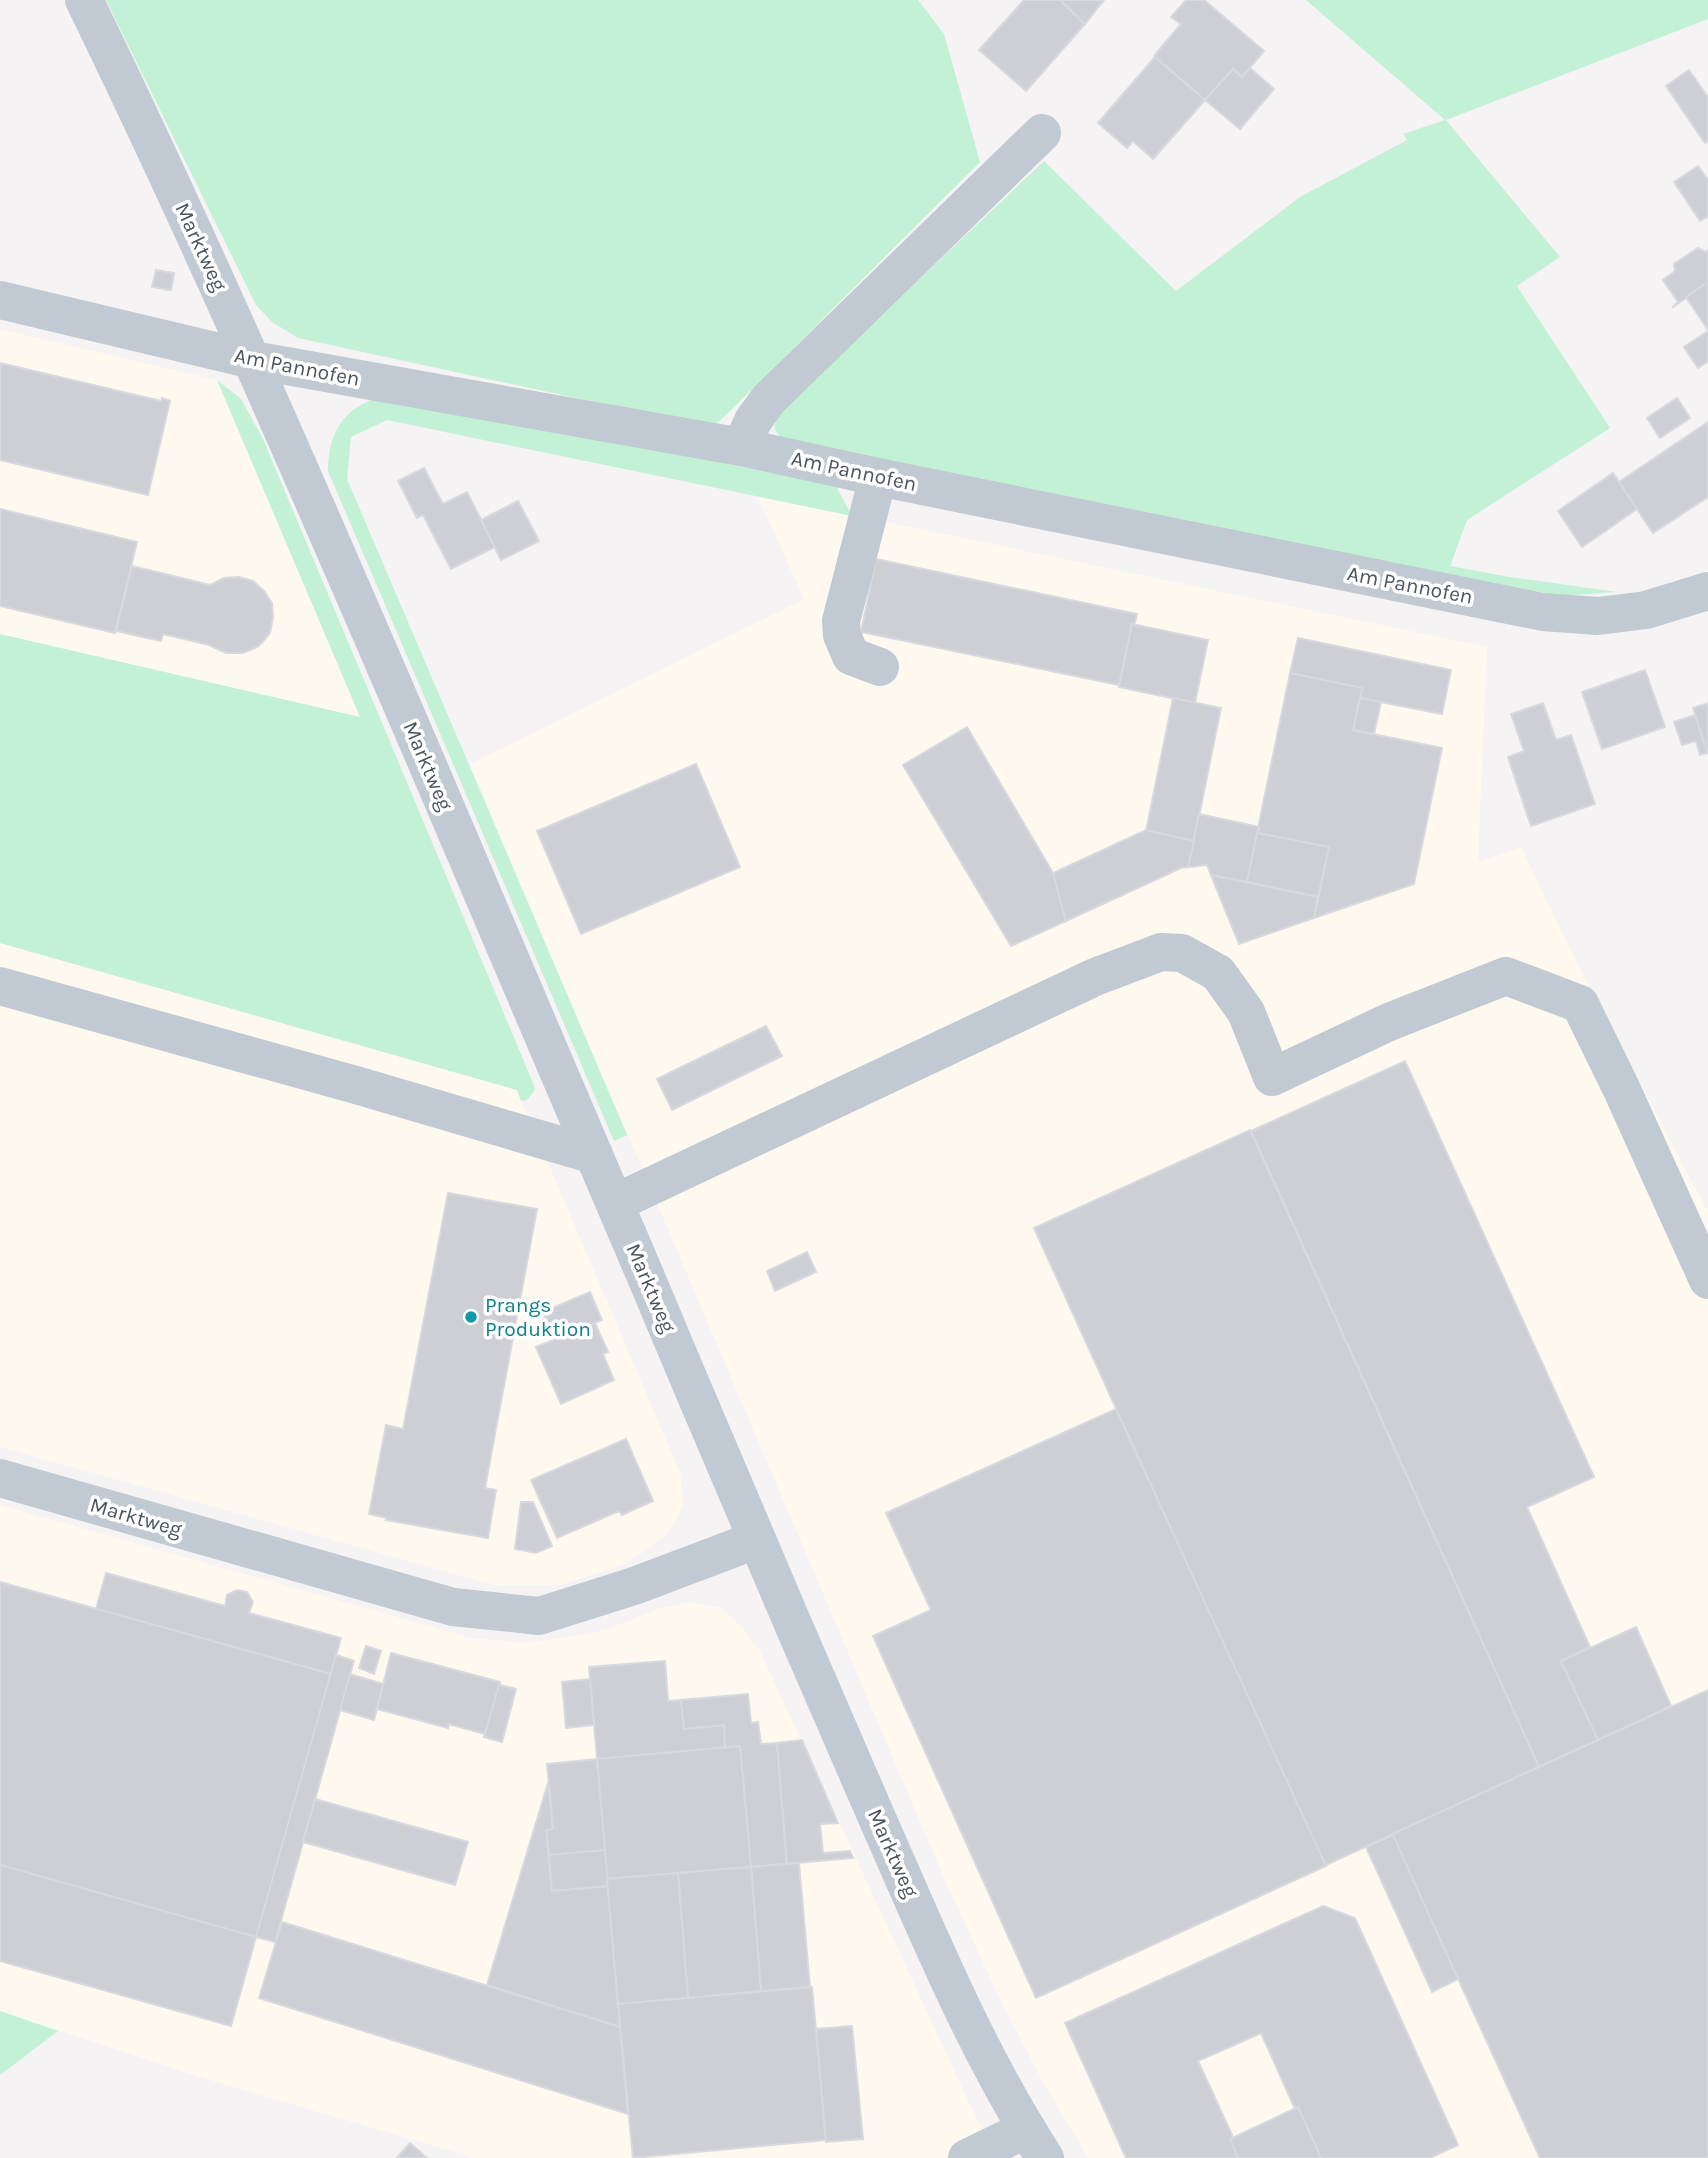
<svg xmlns="http://www.w3.org/2000/svg" width="1708" height="2158" font-family="Karla,sans-serif">
<rect width="100%" height="100%" fill="#f5f3f3"/>
<g fill="#fdf9ef">
<path d="M0,329L217,380L361,718L0,634Z"/>
<path d="M757,495L1487,647L1478,862L1521,847L1579,967L1708,1212V2158H1088L1043,2082L1002,2003L947,1885L470,764L804,599Z"/>
<path d="M0,943L517,1090L681,1475L683,1506L669,1532L644,1552L619,1566L560,1585L497,1586L0,1447Z"/>
<path d="M0,1505L472,1638L529,1643L587,1634L613,1627L660,1608L690,1602L720,1607L743,1628L760,1651L971,2107L997,2158H475L219,2083L0,2011Z"/>
</g>
<g fill="#c3f1d5">
<path d="M106,0H918L944,34L980,162L726,415L718,422L706,426L298,338L272,322L256,305Z"/>
<path d="M1306,0H1708V19L1446,120L1560,257L1517,286L1610,428L1467,520L1450,566L1504,576L1616,592L1560,596L790,443C766,429 774,423 788,404L1044,161L1176,291L1300,197L1407,140L1403,134L1445,120Z"/>
<path d="M217,380L241,399L263,439L533,1083L535,1090L527,1100L521,1101L517,1090L0,943V634L360,717Z"/>
<path d="M391,395L836,486L852,516L387,420L351,437L347,479L627,1135L614,1141L328,471C328,428 348,402 391,395Z"/>
<path d="M0,2011L58,2031L0,2075Z"/>
</g>
<g fill="#cdcfd5" stroke="#d7d9de" stroke-width="2">
<path d="M1024,0H1060L1085,24L1026,91L979,50Z"/>
<path d="M1060,0H1104L1085,24Z"/>
<path d="M1186,0H1204L1264,51L1242,77L1233,69L1205,100L1154,56L1181,24L1171,17Z"/>
<path d="M1155,57L1205,100L1153,159L1133,141L1127,148L1098,123Z"/>
<path d="M1250,68L1274,89L1240,129L1205,100L1233,69L1242,77Z"/>
<path d="M1689,70L1708,97V141L1705,143L1666,86Z"/>
<path d="M1698,166L1708,180V216L1700,221L1674,182Z"/>
<path d="M1698,248L1706,252L1708,250V282L1672,308L1678,302L1663,280L1675,271L1674,264Z"/>
<path d="M156,270L174,273L171,290L152,287Z"/>
<path d="M1708,282V330L1686,297Z"/>
<path d="M1708,331V361L1698,368L1684,347Z"/>
<path d="M0,363L161,401L162,398L170,401L148,495L0,460Z"/>
<path d="M1677,398L1690,418L1660,438L1647,418Z"/>
<path d="M1708,422V497L1653,533L1619,482Z"/>
<path d="M424,468L443,504L467,492L495,547L451,569L423,515L417,518L398,481Z"/>
<path d="M1613,473L1637,509L1582,547L1558,511Z"/>
<path d="M518,501L539,541L501,560L481,520Z"/>
<path d="M0,509L137,542L115,633L0,606Z"/>
<path d="M876,559L1137,614L1134,626L1132,624L1119,685L861,632Z"/>
<path d="M132,566L210,585L224,578L239,577L253,581L264,591L272,603L273,618L270,633L259,646L243,653H226L209,645L163,634L161,641L116,631Z"/>
<path d="M1132,624L1208,640L1195,703L1119,687Z"/>
<path d="M1298,638L1451,670L1442,714L1360,698L1362,688L1290,673Z"/>
<path d="M1645,670L1665,727L1602,749L1582,692Z"/>
<path d="M1290,673L1362,688L1353,730L1442,748L1414,884L1314,918L1329,847L1257,833Z"/>
<path d="M1173,698L1221,708L1194,841L1146,831Z"/>
<path d="M1360,698L1381,702L1374,734L1353,730Z"/>
<path d="M1543,703L1556,740L1571,735L1595,804L1531,826L1508,757L1524,751L1511,714Z"/>
<path d="M1708,703V753H1707L1693,708Z"/>
<path d="M1695,715L1707,753L1700,755L1696,741L1682,745L1674,722Z"/>
<path d="M967,727L1053,873L1066,921L1011,946L903,765Z"/>
<path d="M696,764L740,867L581,934L537,831Z"/>
<path d="M1199,814L1259,827L1247,882L1211,875L1207,865L1188,867Z"/>
<path d="M1146,830L1194,841L1188,867L1181,868L1066,921L1053,873Z"/>
<path d="M1257,833L1329,847L1318,897L1247,882Z"/>
<path d="M1211,875L1318,897L1314,918L1239,944Z"/>
<path d="M766,1026L782,1056L672,1110L657,1079Z"/>
<path d="M1405,1061L1594,1477L1527,1507L1590,1647L1561,1661L1598,1740L1539,1767L1251,1131Z"/>
<path d="M1250,1130L1539,1767L1324,1866L1034,1228Z"/>
<path d="M448,1193L537,1209L485,1488L496,1490L488,1538L386,1520L387,1518L369,1514L386,1425L403,1429Z"/>
<path d="M807,1252L816,1272L775,1291L767,1271Z"/>
<path d="M590,1292L602,1320L555,1340L543,1312Z"/>
<path d="M595,1323L608,1352L603,1354L614,1380L561,1404L536,1347Z"/>
<path d="M1116,1409L1326,1866L1036,1998L873,1636L931,1610L886,1513Z"/>
<path d="M626,1439L653,1501L622,1515L619,1511L557,1538L531,1480Z"/>
<path d="M521,1502H533L552,1546L536,1553L515,1549Z"/>
<path d="M106,1573L225,1606L227,1595L237,1590L247,1592L253,1602L249,1613L341,1638L331,1674L96,1609Z"/>
<path d="M0,1582L331,1674L256,1937L0,1865Z"/>
<path d="M1636,1627L1671,1706L1598,1740L1561,1661Z"/>
<path d="M366,1646L381,1651L374,1674L359,1668Z"/>
<path d="M391,1653L500,1682L485,1734L449,1724L448,1728L377,1709Z"/>
<path d="M336,1655L354,1661L275,1942L256,1937Z"/>
<path d="M665,1661L668,1701L681,1700L684,1729L724,1725L725,1748L597,1759L589,1667Z"/>
<path d="M350,1674L383,1684L374,1720L340,1710Z"/>
<path d="M590,1679L594,1725L566,1728L562,1682Z"/>
<path d="M499,1685L516,1689L502,1742L484,1737Z"/>
<path d="M1708,1690V2158H1540L1392,1834Z"/>
<path d="M748,1694L751,1723L758,1722L761,1744L777,1743L787,1864L751,1867L740,1746L725,1748L724,1725L684,1729L681,1700Z"/>
<path d="M802,1740L838,1823L820,1824L823,1853L850,1851L853,1858L787,1864L777,1743Z"/>
<path d="M740,1746L751,1867L607,1879L597,1759Z"/>
<path d="M597,1759L605,1850L549,1855L546,1830L553,1829L547,1764Z"/>
<path d="M548,1783L553,1829L546,1830L552,1891L608,1886L620,2027L487,1985Z"/>
<path d="M315,1799L468,1842L455,1885L303,1842Z"/>
<path d="M1393,1835L1458,1979L1432,1992L1366,1847Z"/>
<path d="M605,1850L608,1886L552,1891L549,1855Z"/>
<path d="M799,1863L810,1987L761,1991L751,1867Z"/>
<path d="M0,1865L256,1937L231,2026L0,1961Z"/>
<path d="M751,1867L761,1991L688,1998L678,1873Z"/>
<path d="M678,1873L688,1998L618,2004L607,1879Z"/>
<path d="M1323,1906L1355,1918L1458,2145L1430,2158H1321L1298,2107L1295,2109L1261,2033L1198,2061L1233,2137L1230,2139L1238,2158H1126L1065,2023Z"/>
<path d="M282,1922L620,2027L628,2114L259,1998Z"/>
<path d="M812,1987L826,2140L633,2158L618,2004Z"/>
<path d="M852,2026L863,2139L826,2142L816,2029Z"/>
<path d="M1298,2107L1321,2158H1238L1230,2139Z"/>
<path d="M410,2143L427,2158H397Z"/>
</g>
<g fill="none" stroke-linecap="round" stroke-linejoin="round">
<g stroke="#c1cad2" stroke-width="38">
<path d="M84,0C204,246 312,496 420,747C509,955 598,1162 685,1370C748,1520 812,1669 877,1818C928,1933 976,2052 1045,2158"/>
<path d="M0,300L253,360L741,447L878,477L1543,612L1598,616L1646,610L1708,591"/>
<path d="M741,447L753,421L768,400L1042,133"/>
<path d="M878,477L841,621L842,635L851,656L880,667"/>
<path d="M0,986L356,1085L594,1155"/>
<path d="M615,1203L1095,977L1161,952L1182,953L1218,973L1246,1012L1272,1077L1389,1022L1506,976L1580,1004L1622,1090L1708,1280"/>
<path d="M0,1478L453,1607L539,1616L634,1586L756,1540"/>
<path d="M967,2158L1027,2129"/>
</g>
</g>
<circle fill="#0f9aa8" stroke="#fff" stroke-width="2.5" cx="471" cy="1317" r="7"/>
<g text-anchor="middle" dominant-baseline="central" stroke-width="7" stroke-linejoin="round" paint-order="stroke">
<g font-size="21" fill="#4a5661" stroke="#fff">
<text transform="translate(201 247) rotate(65)">Marktweg</text>
<text transform="translate(297 367) rotate(11)">Am Pannofen</text>
<text transform="translate(854 471) rotate(12)">Am Pannofen</text>
<text transform="translate(1410 585) rotate(11)">Am Pannofen</text>
<text transform="translate(428 766) rotate(67)">Marktweg</text>
<text transform="translate(651 1288) rotate(67)">Marktweg</text>
<text transform="translate(136 1517) rotate(16)">Marktweg</text>
<text transform="translate(893 1853) rotate(66)">Marktweg</text>
</g>
<g font-size="21" fill="#0d838f" stroke="#fff" text-anchor="start">
<text x="485" y="1305">Prangs<tspan x="485" dy="24">Produktion</tspan></text>
</g>
</g>
</svg>
